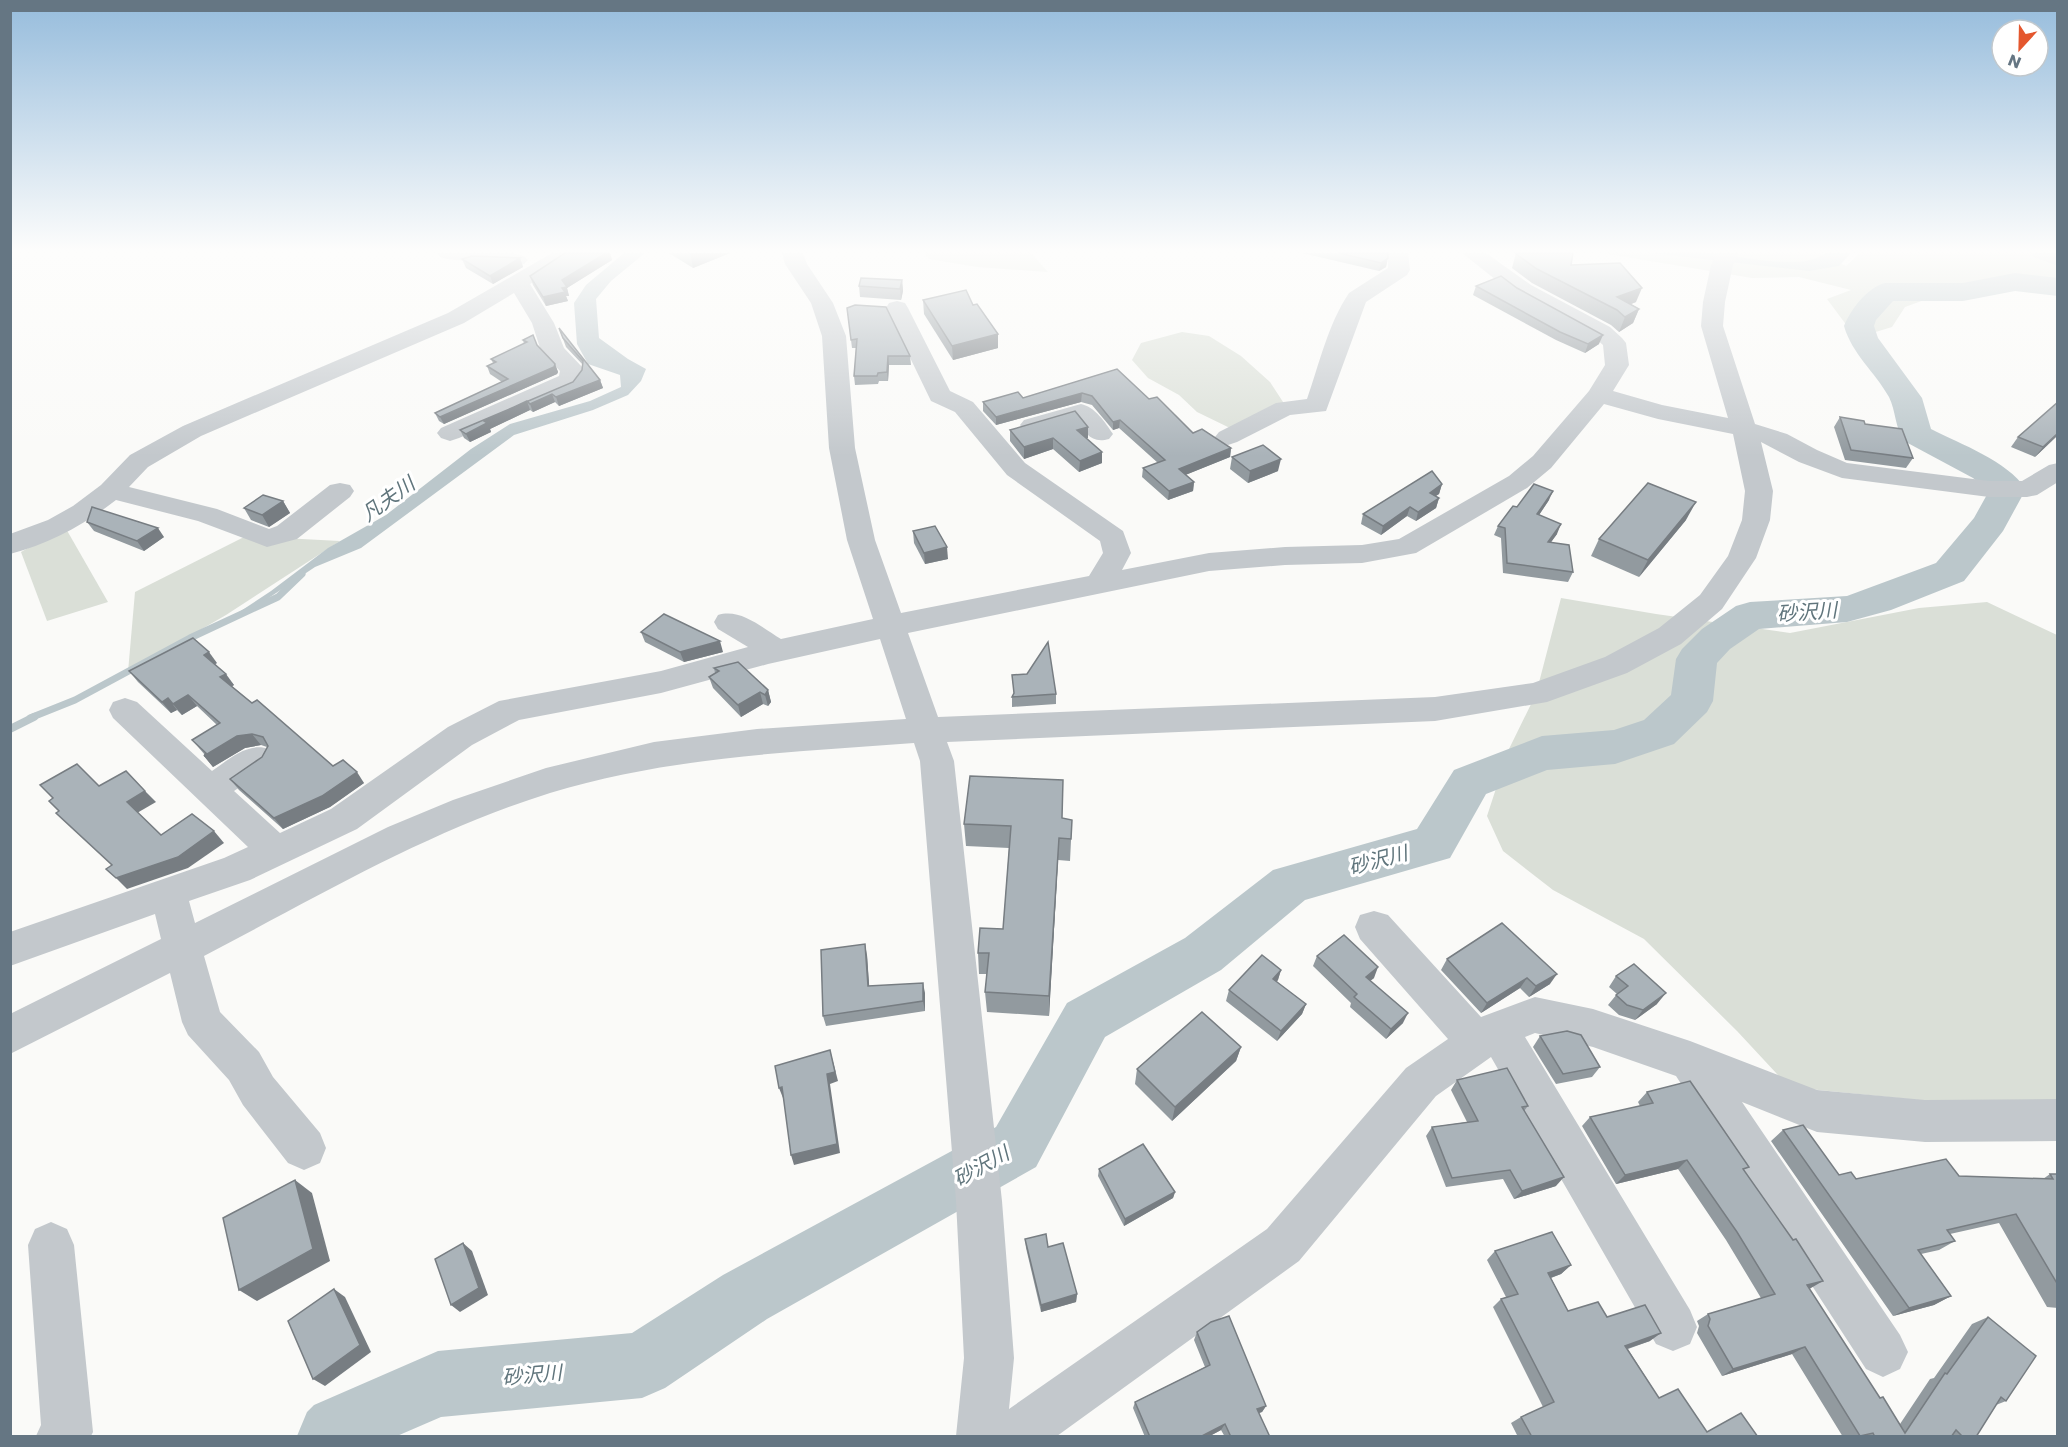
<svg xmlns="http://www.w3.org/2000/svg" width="2068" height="1447" font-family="Poppins,'Noto Sans JP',sans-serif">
<rect width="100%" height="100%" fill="#fafaf8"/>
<g fill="#dadfd7">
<path d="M924,253H1031L1048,272L977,267L929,259Z"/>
<path d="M1602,253H1821L1846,266L1860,253H2039L2057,262V285L2034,280L1980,285L1949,291L1905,307L1892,327L1856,338L1827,299L1851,290L1799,277L1752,278Z"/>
<path d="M1182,332L1209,336L1241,356L1270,382L1285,405L1232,429L1197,412L1179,395L1148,378L1132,360L1141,343Z"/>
<path d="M65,527L108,602L47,621L21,552Z"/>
<path d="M246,536L340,541L226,615L128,672L135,592Z"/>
<path d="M1561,598L1656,614L1790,633L1919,608L1987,602L2057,635V1114L1789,1087L1737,1031L1644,939L1553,890L1503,851L1487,816L1509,749L1536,694Z"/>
</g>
<g fill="#bbc7cb">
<path d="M624,253H645L611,281L596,299L599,338L628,359L646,369L641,381L628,395L593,410L514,435L361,548L315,567L249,611L221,624L271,591L328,548L386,515L471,449L510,424L590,401L621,387L620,375L588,364L577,344L574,303L586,285Z"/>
<path d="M1651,253C1670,253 1688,252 1707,253C1734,254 1803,273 1825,253H1851L1839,266L1809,271Z"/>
</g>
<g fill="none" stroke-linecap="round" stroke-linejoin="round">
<path stroke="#bbc7cb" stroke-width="7" d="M30,718L75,700L190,638L278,597L302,574"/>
<path stroke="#bbc7cb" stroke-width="8" d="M10,729L34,717"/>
<path fill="#bbc7cb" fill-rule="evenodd" d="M2015,273L2058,278V296L2015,291L1963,301H1893L1876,320L1874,326L1878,338L1922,398L1931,429C1962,445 2006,460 2026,489L2003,531L1964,581L1891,610L1847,622L1759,629L1730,649L1717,663L1713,701L1707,712L1674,744L1615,764L1547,770L1486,794L1450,858L1305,900L1221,970L1105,1037L1036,1167L767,1319L665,1388L642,1398L441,1417L397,1436H297L307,1412L314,1405L438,1351L632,1333L723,1275L996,1127L1067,1003L1185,938L1273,870L1417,829L1454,770L1542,736L1614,730L1644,720L1671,695L1676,659L1682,649L1702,629L1736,606L1750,602L1847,596L1936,563L1974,518L1989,491L1973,478L1904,441C1895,428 1896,411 1889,397C1875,372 1852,354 1844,326C1851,309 1867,288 1885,283H1963Z"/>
<g fill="#c3c8cc" fill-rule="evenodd">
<path d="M437,253H513L524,256L528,260L524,264L517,266L447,259L440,257Z"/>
<path d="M552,253H578L575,257L530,284L554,323L564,348L584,369L583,377L574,389L459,438L450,441L441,438L437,433L441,428L559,376L560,371L541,351L532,323L514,293L464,323L201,436L148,467L129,487L217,509L269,529L277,526L330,485L340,483L350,485L354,491L350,497L297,539L267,547L198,521L116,500C84,525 49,544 10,554V534L48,520L73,506L101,485L130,455L183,426L448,313Z"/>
<path d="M782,253H803L807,264L833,303L846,336L855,448L875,540L901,613L1089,576L1103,553L1100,541L1007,475L955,412L931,401L886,308L889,303L897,301L905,303L908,308L950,391L973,402L1025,463L1123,531L1131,553L1122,570L1209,553L1285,547L1362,545L1399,539L1509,476L1533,456L1589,391L1605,365L1603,345L1594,337L1515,295L1462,253H1486L1531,285L1610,327L1622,338L1626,343L1629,365L1613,391L1662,405L1728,418L1701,326L1703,302L1711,265L1718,253H1739L1733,265L1725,302L1723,326L1755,424L1787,434L1817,450L1847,463L1989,481H2022L2049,465L2058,463V482L2037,495L2027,497H1989L1842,478L1799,462L1761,442L1773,491L1770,520L1756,558L1722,609L1681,644L1627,673L1547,702L1435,721L947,742L954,761L1002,1201L1014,1358L1009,1409L1267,1229L1406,1068L1448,1039L1360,939L1355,927L1360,915L1374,911L1388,915L1481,1017L1535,997L1593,1009L1690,1041L1817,1090L1925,1100L2058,1099V1141L1925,1142L1817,1132L1742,1102L1900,1335L1908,1352L1900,1369L1883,1377L1866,1369L1676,1076L1593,1047L1535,1033L1525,1037L1690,1310L1697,1327L1690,1344L1673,1351L1656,1344L1491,1057L1436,1096L1299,1261L1057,1436H956L964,1358L956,1201L920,761L914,743C792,752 668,757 550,793C428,831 317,897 204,956L220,1012L259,1052L273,1077L320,1133L326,1148L320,1163L304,1170L288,1163L243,1105L229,1080L188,1035L182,1022L170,973L10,1054V1014L161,939L155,914L10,966V932L224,858L248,847L113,718L109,710L113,702L125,698L137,702L212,771C230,759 247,742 269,749L274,758L269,767L234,791L280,833L331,809L448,727L499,701L661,671L748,647L718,629L714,622L718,615C741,608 762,628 781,639L873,619L847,540L829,448L822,336L811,303L785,264ZM1604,404L1658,419L1733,434L1745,491L1742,520L1728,556L1700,595L1659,628L1605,657L1533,683L1435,697L938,717L908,633L1209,571L1285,565L1362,563L1416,553L1527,488L1551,468ZM880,639L906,719L757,729L654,742L546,768L453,800L388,827L195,923L189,901L250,880L357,829L472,745L519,720L661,693L768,664Z"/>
<path d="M1388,253H1408L1410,270L1407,275L1366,302L1326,411L1290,415L1237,442L1228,445L1219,442L1215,437L1219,432L1276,403L1307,399C1319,365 1328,324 1349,293L1388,268Z"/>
<path d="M2031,253H2058V266L2034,257Z"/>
<path d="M1081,404C1095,407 1105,422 1113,434L1109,439C1091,444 1086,433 1076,420L1033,433L1024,430L1020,425L1024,420Z"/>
<path d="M51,1222L67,1229L74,1245L93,1432L91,1436H36L41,1425L28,1245L35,1229Z"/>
</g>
</g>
<g fill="#929a9f">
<path d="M565,253H610L612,260L567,288L569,296H566L568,301L546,306L533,285L530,276Z"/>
<path d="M669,253H730L693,268Z"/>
<path d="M1302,253H1388L1386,267L1379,271Z"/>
<path d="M1516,253L1571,265L1636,302L1631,304L1639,309L1633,323L1619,332L1611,325L1532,283L1512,268Z"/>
<path d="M520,258L523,267L493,284L466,268L462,259Z"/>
<path d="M902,280L903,291L901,300L860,297L859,286Z"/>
<path d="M1476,286L1517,288L1599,344L1585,353L1556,340L1473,295Z"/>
<path d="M923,300L973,305L998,334V348L953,360L924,314Z"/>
<path d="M847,308L910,356L911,365H889L888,381H879L878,384L855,385L854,376L856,348H852Z"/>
<path d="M559,328L600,380L603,388L559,406L555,402L533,412L530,410L490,429L491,432L470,442L464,438L460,430L573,382L582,370L583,365L566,347Z"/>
<path d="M523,340L537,345L555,364L558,372L557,374L444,424L439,421L435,413L502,382L490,374L487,366L493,363L491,359L524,344Z"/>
<path d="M1117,369L1149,399L1193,433L1231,448L1230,457L1185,475L1194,482L1193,491L1168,500L1142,477L1143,468L1158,463L1119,428L1113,430L1092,405L1081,402L996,425L983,411V402L1023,398Z"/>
<path d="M2058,402V435L2035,457L2011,447L2018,437Z"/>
<path d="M1840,417L1865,424L1913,458L1906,468L1845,460L1834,427Z"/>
<path d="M1010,430L1088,438H1086L1102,463L1079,472L1053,449L1024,459L1010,441Z"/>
<path d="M1232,457L1278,471L1248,483L1230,469Z"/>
<path d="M1442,484L1439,494L1435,496L1439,498L1436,508L1416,521L1407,516L1381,535L1361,524L1363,514Z"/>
<path d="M1549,500L1539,515L1557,534L1550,543L1573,572L1568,582L1503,573L1501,538L1494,535L1498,526L1517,507Z"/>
<path d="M283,501L290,513L269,527L251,520L244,508Z"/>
<path d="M1686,520L1639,577L1591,556L1599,539Z"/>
<path d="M87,522L164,537L144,551L94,531Z"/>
<path d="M913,531L948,559L925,564L914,543Z"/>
<path d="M641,632L723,652L684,662L645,642Z"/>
<path d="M217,663L215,664L234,685L232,686L252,703L333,766L364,783L330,807L283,829L239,790L230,779L262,757L267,747L261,745L245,748L213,767L204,756L205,755L192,740L217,725L197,706L182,715L177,710L171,713L138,682L129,671Z"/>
<path d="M714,668L768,690L771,702L768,706L763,704L741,717L713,688L709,677L715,673Z"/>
<path d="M1012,675L1056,694V704L1012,707V697L1014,695Z"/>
<path d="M1062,818L1072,820L1070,861L1058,860L1049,1016L987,1012L985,992L987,974H979L978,953L1003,929L1009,848L966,846L964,824Z"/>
<path d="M1502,923L1550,984L1529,997L1520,988L1481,1013L1441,970L1447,959Z"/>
<path d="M867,955L869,986L925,993V1011L826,1026L823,1016Z"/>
<path d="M1317,956L1374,978L1370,981L1403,1023L1386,1039L1350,1007L1351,1003L1313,966Z"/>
<path d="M1281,970L1277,982L1306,1004L1302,1014L1277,1041L1226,1001L1229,990Z"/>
<path d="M1616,976L1657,1004L1635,1020L1619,1015L1608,1005L1617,994L1609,987Z"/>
<path d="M1540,1036L1600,1067L1592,1077L1556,1084L1533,1047Z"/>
<path d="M1241,1047L1236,1061L1172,1121L1135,1084L1137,1069Z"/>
<path d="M1457,1080L1528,1106L1524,1111L1556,1186L1514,1199L1503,1179L1446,1187L1426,1136L1432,1127L1467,1122L1451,1090Z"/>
<path d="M1647,1092L1744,1171L1811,1288L1809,1289L1880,1398L1900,1424L1930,1379L1934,1378L1972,1324L1988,1317L2006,1401L1996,1405L1976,1437H1843L1792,1354L1722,1376L1697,1333L1699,1326L1697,1321L1708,1314L1761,1298L1726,1240L1678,1169L1616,1184L1582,1126L1590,1117L1640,1106L1638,1102Z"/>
<path d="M1783,1130L1839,1175L1856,1179L1959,1176L2043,1179L2050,1174H2058V1308L2047,1307L1999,1223L1950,1234L1955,1241L1939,1250L1921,1254L1951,1296L1934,1305L1893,1316L1771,1141Z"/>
<path d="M1099,1169L1175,1192L1173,1198L1124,1226L1098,1176Z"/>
<path d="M1025,1239L1048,1247L1077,1294L1076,1302L1041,1312L1026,1248Z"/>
<path d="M1495,1251L1571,1265L1561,1274L1551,1278L1568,1311L1607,1317L1650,1341L1628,1349L1659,1398L1707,1432L1741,1413L1758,1437H1518L1511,1423L1521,1417L1543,1407L1493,1307L1501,1299L1506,1297L1487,1260Z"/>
<path d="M1197,1332L1266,1406L1262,1412L1259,1413L1270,1437H1225L1221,1430L1208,1437H1145L1133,1408L1135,1402L1205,1367L1194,1340Z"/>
</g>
<g fill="#777d82">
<path d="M606,253H610L612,260L567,288L569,296H566L568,301L546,306L543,297L562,280Z"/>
<path d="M690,253H730L693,268Z"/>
<path d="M520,258L523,267L493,284L490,276Z"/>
<path d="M1388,258L1386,267L1379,271L1381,263Z"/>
<path d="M902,280L903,291L901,300L900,289Z"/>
<path d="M1642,288L1636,302L1616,310L1617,297Z"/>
<path d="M1639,309L1633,323L1619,332L1625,317Z"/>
<path d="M998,334V348L953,360L952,346Z"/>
<path d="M1603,335L1599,344L1585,353L1588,344Z"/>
<path d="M888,356L889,365L888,381L887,372Z"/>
<path d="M555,364L558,372L557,374L444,424L440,417Z"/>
<path d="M600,380L603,388L559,406L556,397Z"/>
<path d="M1082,393L1081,402L996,425V417Z"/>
<path d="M552,394L555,402L533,412L530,404Z"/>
<path d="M527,401L530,410L490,429L491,432L470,442L466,434L484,421Z"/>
<path d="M1120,420L1119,428L1113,430V422Z"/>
<path d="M1088,427V438L1076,442L1077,430Z"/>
<path d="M2058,433V435L2035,457L2043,447Z"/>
<path d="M1053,438V449L1024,459V447Z"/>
<path d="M1231,448L1230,457L1178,478L1179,469Z"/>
<path d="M1102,452V463L1079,472L1080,461Z"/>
<path d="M1281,459L1278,471L1248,483L1250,471Z"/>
<path d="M1194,482L1193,491L1168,500L1169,491Z"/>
<path d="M1442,484L1439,494L1427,502L1430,493Z"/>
<path d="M1553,491L1549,500L1533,524L1537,514Z"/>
<path d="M1439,498L1436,508L1416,521L1418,512Z"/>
<path d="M283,501L290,513L269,527L262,515Z"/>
<path d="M1696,502L1686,520L1639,577L1648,560Z"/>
<path d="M1410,507L1407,516L1381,535L1383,526Z"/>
<path d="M1561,524L1557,534L1544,552L1548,542Z"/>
<path d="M158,528L164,537L144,551L137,541Z"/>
<path d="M947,547L948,559L925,564L924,553Z"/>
<path d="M720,641L723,652L684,662L680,652Z"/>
<path d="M209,652L217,663L212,666L204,655Z"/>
<path d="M226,674L234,685L229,688L220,677Z"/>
<path d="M768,690L771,702L768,706L765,695Z"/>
<path d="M760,692L763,704L741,717L738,705Z"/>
<path d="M188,695L197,706L182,715L173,704Z"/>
<path d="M168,698L177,710L171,713L162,702Z"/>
<path d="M252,734L261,745L245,748L213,767L204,756L237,736Z"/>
<path d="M357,772L364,783L330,807L283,829L274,818Z"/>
<path d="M145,791L156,802L137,813L127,802Z"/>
<path d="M214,831L224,843L188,868L127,889L116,878Z"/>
<path d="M1059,838L1058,860L1049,1016V996Z"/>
<path d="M865,944L867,955L870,997L868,986Z"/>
<path d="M1378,967L1374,978L1362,987L1366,977Z"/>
<path d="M1281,970L1278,980L1269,989L1273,979Z"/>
<path d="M1557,974L1550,984L1529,997L1536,986Z"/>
<path d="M1527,978L1520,988L1481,1013L1487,1003Z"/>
<path d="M923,983L925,993V1011L923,1001Z"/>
<path d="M1666,993L1657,1004L1635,1020L1643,1010Z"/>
<path d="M1306,1004L1302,1014L1277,1041L1281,1031Z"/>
<path d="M1408,1013L1403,1023L1386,1039L1391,1029Z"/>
<path d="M1241,1047L1236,1061L1172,1121L1175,1107Z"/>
<path d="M830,1050L838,1081L830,1084L840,1153L794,1165L791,1155Z"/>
<path d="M782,1087L786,1097L783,1098L779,1088Z"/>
<path d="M1687,1160L1678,1169L1616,1184L1625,1175Z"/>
<path d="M1564,1177L1556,1186L1514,1199L1522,1191Z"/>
<path d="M295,1180L312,1193L330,1261L257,1301L239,1290Z"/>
<path d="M1175,1192L1173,1198L1124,1226L1125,1219Z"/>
<path d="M463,1243L472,1251L488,1295L460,1312L451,1305Z"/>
<path d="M1571,1265L1561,1274L1539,1282L1548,1273Z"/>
<path d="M1823,1281L1811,1288L1795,1293L1807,1285Z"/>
<path d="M334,1289L345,1297L371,1352L325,1386L313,1379Z"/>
<path d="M1077,1294L1076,1302L1041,1312V1305Z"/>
<path d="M1951,1296L1934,1305L1893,1316L1909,1308Z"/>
<path d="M1661,1333L1650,1341L1614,1353L1625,1346Z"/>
<path d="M1805,1347L1792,1354L1722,1376L1733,1369Z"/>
<path d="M1266,1406L1262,1412L1253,1415L1257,1409Z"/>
<path d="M1225,1424L1221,1430L1208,1437H1200Z"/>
</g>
<g fill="#aab3b9" stroke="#777d82" stroke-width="1.5">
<path d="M565,253H606L562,280L567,287L562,288L565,292L543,297L530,276Z"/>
<path d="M1339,253H1388V258L1381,263Z"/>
<path d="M1516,253H1573L1571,265L1620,263L1642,288L1617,297L1639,309L1625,317L1617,310L1537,269L1516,254Z"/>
<path d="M472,256L520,258L490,276L462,259Z"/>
<path d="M1501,276L1517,288L1603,335L1588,344L1560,332L1476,286Z"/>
<path d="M861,278L902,280L900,289L859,286Z"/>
<path d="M966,290L973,305L977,304L998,334L952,346L923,300Z"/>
<path d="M855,305L886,307L910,356H888L887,372L878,373L877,376H854L857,339L851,340L847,308Z"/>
<path d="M559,328L600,380L556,397L552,394L530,404L527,401L484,421L487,423L466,434L460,430L573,382L582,370L583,361L563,338Z"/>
<path d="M533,335L537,345L555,364L554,367L440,417L435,413L508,379L487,366L496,362L491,359L527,342L523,340Z"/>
<path d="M1117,369L1149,399L1157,397L1193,433L1202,429L1231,448L1179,469L1194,482L1169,491L1143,468L1165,460L1120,420L1113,422L1092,396L1082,393L996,417L983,402L1018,392L1023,398Z"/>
<path d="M2058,402V433L2043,447L2018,437Z"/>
<path d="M1075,411L1088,427L1077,430L1102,452L1080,461L1053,438L1024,447L1010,430Z"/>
<path d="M1840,417L1864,421L1865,424L1902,429L1913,458L1851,450Z"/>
<path d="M1263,445L1281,459L1250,471L1232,457Z"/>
<path d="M1432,471L1442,484L1430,493L1439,498L1418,512L1410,507L1383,526L1363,514Z"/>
<path d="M1648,483L1696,502L1648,560L1599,539Z"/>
<path d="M1534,484L1553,491L1537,514L1561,524L1548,542L1569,545L1573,572L1507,563L1505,528L1498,526L1513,506L1517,507Z"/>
<path d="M263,495L283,501L262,515L244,508Z"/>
<path d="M92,507L158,528L137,541L87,522Z"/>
<path d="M935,526L947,547L924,553L913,531Z"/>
<path d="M664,614L720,641L680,652L641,632Z"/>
<path d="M193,638L209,652L204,655L226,674L220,677L252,703L257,700L333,766L343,760L357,772L322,796L274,818L230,779L262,757L268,746L263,737L252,734L237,736L204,756L206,753L192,740L220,723L188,695L173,704L168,698L162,702L129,671Z"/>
<path d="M1048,642L1056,694L1012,697L1014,693L1012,675L1027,674Z"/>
<path d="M738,662L768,690L765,695L760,692L738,705L709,677L719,671L714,668Z"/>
<path d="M77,764L99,786L126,771L145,791L127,802L161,835L192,814L214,831L178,857L116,878L106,869L112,865L56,813L59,811L49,801L53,798L40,785Z"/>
<path d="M970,776L1063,780L1062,818L1072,820L1071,839L1059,838L1049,996L985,992L989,953H978L980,928L1003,929L1011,826L964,824Z"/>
<path d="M1502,923L1557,974L1536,986L1527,978L1487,1003L1447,959Z"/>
<path d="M1344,935L1378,967L1366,977L1408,1013L1391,1029L1354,997L1357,994L1317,956Z"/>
<path d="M865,944L868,986L923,983V1001L823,1016L821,950Z"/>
<path d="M1262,955L1281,970L1273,979L1306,1004L1281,1031L1229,990Z"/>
<path d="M1634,964L1666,993L1643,1010L1627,1005L1616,995L1628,986L1616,976Z"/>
<path d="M1202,1012L1241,1047L1175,1107L1137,1069Z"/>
<path d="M1567,1031L1581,1035L1600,1067L1563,1074L1540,1036Z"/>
<path d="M830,1050L835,1072L827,1074L837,1144L791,1155L782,1087L779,1088L775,1066Z"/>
<path d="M1507,1068L1528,1106L1522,1107L1564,1177L1522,1191L1510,1170L1452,1178L1432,1127L1478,1121L1457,1080Z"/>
<path d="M1690,1081L1749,1167L1743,1169L1793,1240L1796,1239L1823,1281L1807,1285L1880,1398L1883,1397L1905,1433L1945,1373L1947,1374L1988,1317L2036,1356L2006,1401L2001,1397L1976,1437H1963L1956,1430L1951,1437H1875L1873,1433L1860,1436L1805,1347L1733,1369L1708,1326L1710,1319L1708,1314L1775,1294L1737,1232L1687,1160L1625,1175L1590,1117L1653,1103L1647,1092Z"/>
<path d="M1803,1125L1839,1175L1851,1172L1856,1179L1946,1159L1959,1176L2053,1179L2050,1174H2058V1285L2016,1214L1947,1230L1955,1241L1918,1250L1951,1296L1909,1308L1783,1130Z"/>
<path d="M1143,1144L1175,1192L1125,1219L1099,1169Z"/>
<path d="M295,1180L313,1249L239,1290L223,1218Z"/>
<path d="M1552,1232L1571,1265L1548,1273L1568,1311L1598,1302L1607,1317L1645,1305L1661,1333L1625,1346L1659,1398L1678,1389L1707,1432L1741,1413L1758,1437H1532L1521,1417L1554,1402L1501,1299L1518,1294L1495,1251Z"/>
<path d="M1046,1234L1048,1247L1063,1243L1077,1294L1041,1305L1025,1239Z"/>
<path d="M463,1243L479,1288L451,1305L435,1259Z"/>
<path d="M334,1289L360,1345L313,1379L288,1321Z"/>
<path d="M1229,1316L1266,1406L1257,1409L1270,1437H1231L1225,1424L1200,1437H1150L1135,1402L1210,1365L1197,1332L1211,1322Z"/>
</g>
<linearGradient id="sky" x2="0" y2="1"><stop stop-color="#96bcdc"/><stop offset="0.55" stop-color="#fdfdfc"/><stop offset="1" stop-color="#fdfdfc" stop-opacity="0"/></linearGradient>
<rect width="2068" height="456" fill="url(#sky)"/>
<g text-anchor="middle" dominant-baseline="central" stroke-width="6" stroke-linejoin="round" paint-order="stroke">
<g font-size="20" font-style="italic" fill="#60757c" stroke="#fff">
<text transform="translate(388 499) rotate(-36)">凡夫川</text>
<text transform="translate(1807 612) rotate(-4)">砂沢川</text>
<text transform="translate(1378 860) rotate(-15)">砂沢川</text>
<text transform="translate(981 1166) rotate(-29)">砂沢川</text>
<text transform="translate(532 1375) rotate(-5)">砂沢川</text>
</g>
</g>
<rect width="2068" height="1447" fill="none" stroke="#657683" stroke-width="24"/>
<g transform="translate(2020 48) rotate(202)"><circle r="28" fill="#ffffff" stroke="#c1c8cd" stroke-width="1.5"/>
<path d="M0-4.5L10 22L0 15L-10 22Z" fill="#e4572e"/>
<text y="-9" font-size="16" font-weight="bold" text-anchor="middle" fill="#657683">N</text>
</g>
</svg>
